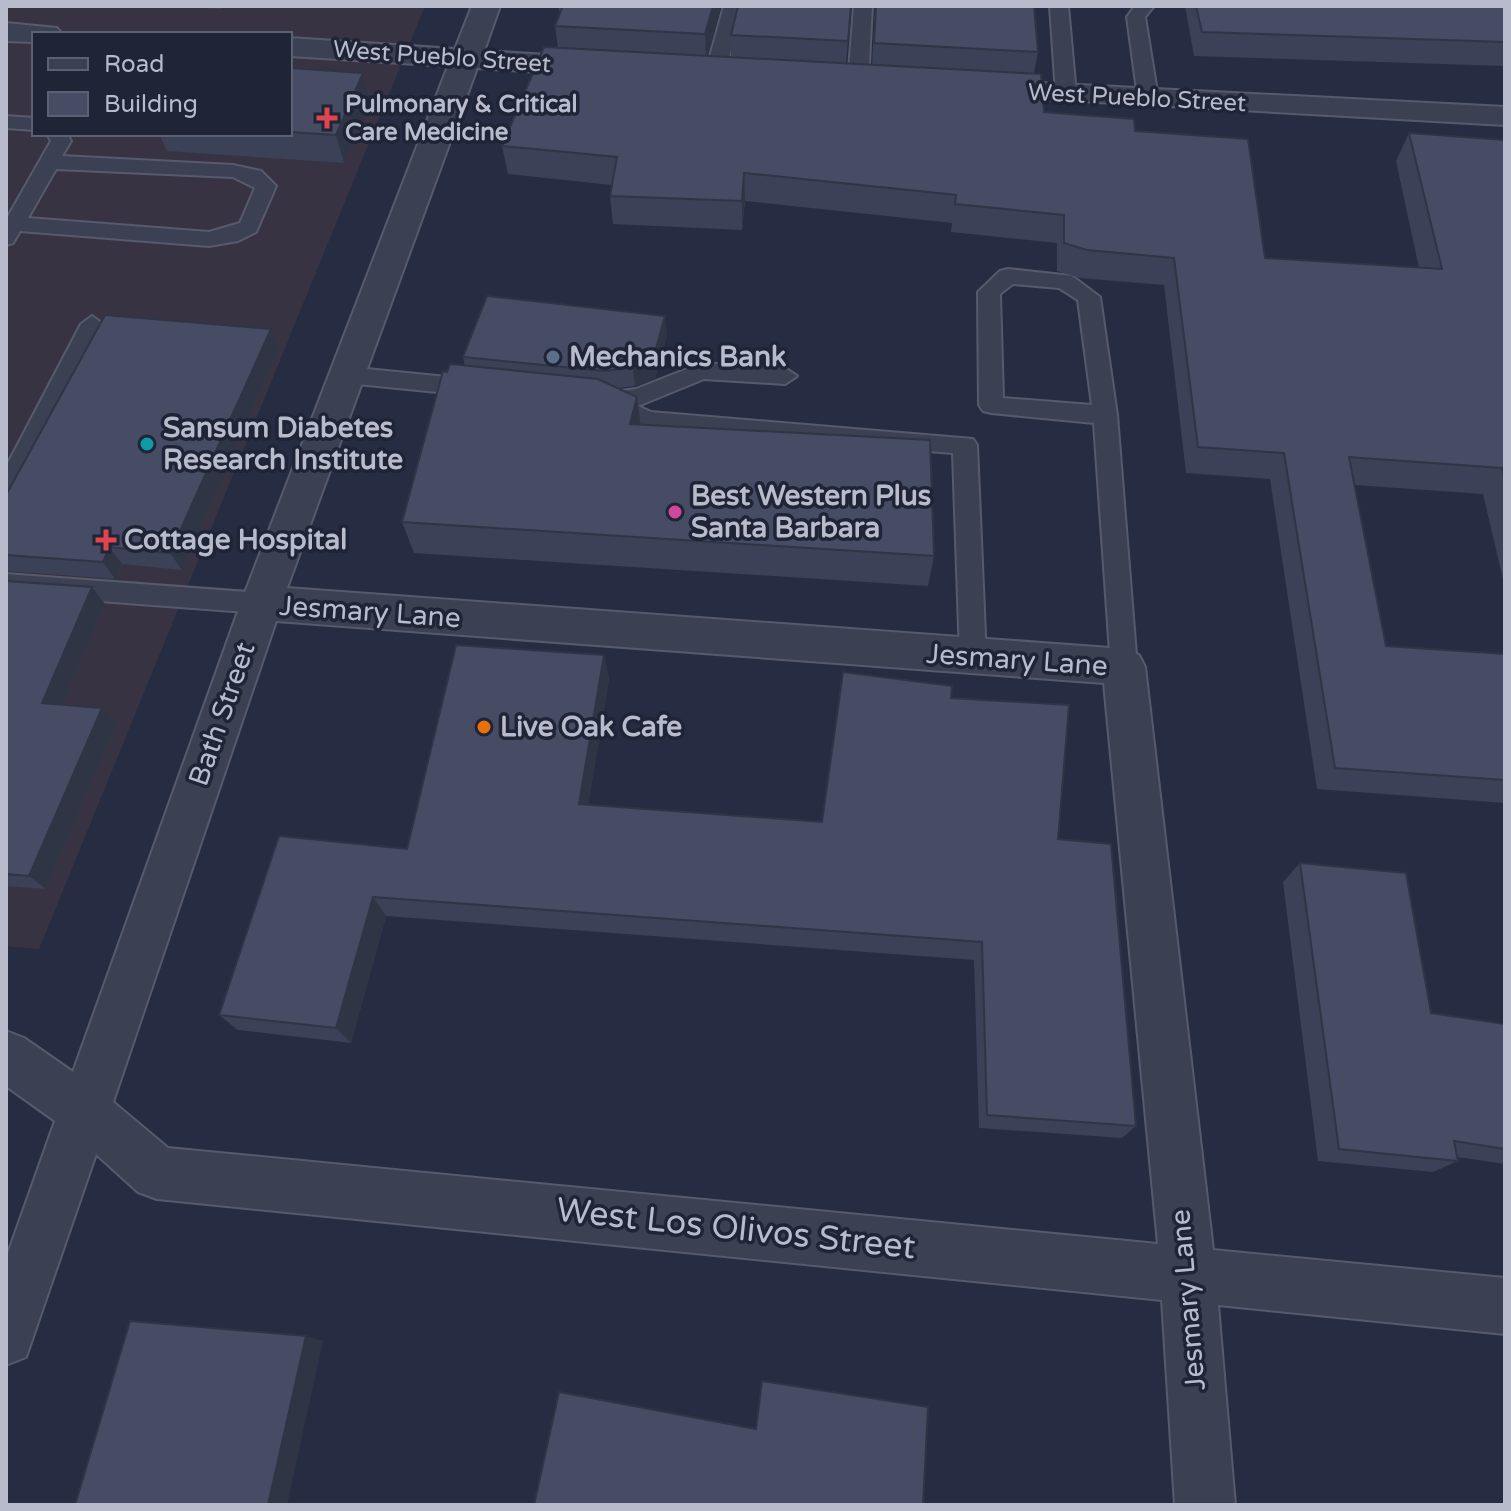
<svg xmlns="http://www.w3.org/2000/svg" width="1511" height="1511" font-family="'Varela Round',sans-serif">
<rect width="100%" height="100%" fill="#262d42"/>
<path fill="#383342" fill-rule="evenodd" d="M6,6H425L39,949L6,946ZM34,34H290V134H34Z"/>
<g fill="none" stroke-linecap="round" stroke-linejoin="round">
<defs>
<g id="service">
<path d="M724,6H742L725,74L715,80L705,74Z"/>
<path d="M854,6H872L868,82L858,88L848,82Z"/>
<path d="M1050,6H1068L1076,94L1066,100L1056,94Z"/>
<path d="M1135,6H1154L1145,17L1158,98L1148,104L1138,98L1127,17Z"/>
<path d="M6,116L34,118V130L6,128Z"/>
<path d="M47,134H67L71,141L62,156L233,165L261,171L276,186L256,232L238,241L209,246L20,231L13,243L6,245V220L51,141ZM56,169L233,177L255,188L240,223L209,232L28,218Z"/>
<path d="M1008,269L1072,276L1100,297L1117,415L1137,667L1133,675L1124,678L1115,675L1111,667L1094,423L991,413L983,411L979,405L978,292L1000,271ZM1013,284L1059,288L1078,300L1092,405L1003,398L1000,294Z"/>
<path d="M92,316L103,324L15,498L6,500V467L81,324Z"/>
<path d="M702,363L785,368L797,376L785,384L704,379L638,406L651,412L973,439L977,445L986,658L982,666L973,669L964,666L960,658L953,453L647,429L598,406L594,400L598,394L636,389Z"/>
<path d="M347,367L477,380L489,388L477,396L347,383L335,375Z"/>
<path d="M6,574L261,593L270,596L274,603L270,610L261,613L6,594Z"/>
</g>
<g id="minor">
<path d="M472,6H500L484,51L596,58L607,61L611,67L607,73L596,76L477,68L287,588L1124,649L1139,655L1145,667L1213,1250L1505,1278V1334L1218,1305L1235,1505H1175L1162,1300L157,1199L138,1192L96,1154L26,1357L6,1365V1259L55,1121L6,1086V1031L24,1038L73,1072L241,603L448,66L290,56V38L455,49ZM276,621L1104,683L1158,1244L168,1148L113,1102Z"/>
<path d="M6,23L57,28L62,34H34V42L6,41Z"/>
<path d="M984,80L1505,107V125L973,95L969,89L973,83Z"/>
</g>
</defs>
<use href="#service" stroke="#565a6c" stroke-width="4"/>
<use href="#minor" stroke="#565a6c" stroke-width="4"/>
<use href="#service" fill="#3b4052" fill-rule="evenodd"/>
<use href="#minor" fill="#3b4052" fill-rule="evenodd"/>
</g>
<g fill="#3b4156">
<path d="M163,6H222L221,9Z"/>
<path d="M558,6H721L707,56L731,57V35L851,6L846,63L872,65L875,6H1034L1038,52L1034,73L1044,112L1135,131L1265,258L1419,268L1396,161L1409,133L1505,140V588L1483,494L1354,485L1386,646L1505,654V803L1317,789L1270,479L1186,473L1164,285L1080,278L1057,271V243L951,232L952,223L745,201L742,230L613,224L610,196L612,185L508,174L502,146L558,48L555,26L560,14Z"/>
<path d="M1185,6H1505V66L1194,56Z"/>
<path d="M290,68L363,73L371,101L344,163L167,151L159,134H290Z"/>
<path d="M271,329L279,348L182,570L122,564L115,579L6,571V495Z"/>
<path d="M667,335L655,378L635,386L619,388L637,397L640,424L934,556L928,586L414,553L402,522L447,372L465,366L463,357Z"/>
<path d="M6,581L92,587L105,604L62,705L116,724L46,889L6,886Z"/>
<path d="M604,655L609,679L588,805L822,822L951,698L1058,839L1136,1126L1122,1138L979,1128L974,960L386,916L351,1043L238,1030L219,1015L407,849Z"/>
<path d="M1300,863L1431,1013L1505,1024V1164L1457,1157L1458,1161L1433,1172L1318,1161L1283,882Z"/>
</g>
<g fill="#303546">
<path d="M713,6H721L706,60L705,34Z"/>
<path d="M363,73L371,101L344,163L336,135Z"/>
<path d="M744,173L745,201L742,230V201Z"/>
<path d="M665,316L667,335L655,378L635,386L633,367Z"/>
<path d="M271,329L279,348L182,570L170,553Z"/>
<path d="M637,397L641,429L630,424Z"/>
<path d="M109,547L122,564L115,579L103,562Z"/>
<path d="M92,587L105,604L56,719L42,703Z"/>
<path d="M604,655L609,679L585,825L579,804Z"/>
<path d="M102,708L116,724L46,889L29,876Z"/>
<path d="M373,897L386,916L351,1043L336,1028Z"/>
<path d="M306,1336L323,1341L287,1505H268Z"/>
</g>
<g fill="#454c64" stroke="#303546" stroke-width="2">
<path d="M563,6H713L705,34L555,26Z"/>
<path d="M738,6H851L848,41L731,35Z"/>
<path d="M876,6H1034L1038,52L874,43Z"/>
<path d="M1196,6H1505V42L1202,32Z"/>
<path d="M544,47L1041,74L1044,112L1134,119L1135,131L1248,139L1265,258L1442,269L1409,133L1505,140V479L1502,468L1349,457L1386,646L1505,654V780L1335,768L1284,453L1198,447L1174,258L1087,250L1064,243V215L955,204L956,195L744,173L742,201L610,196L617,157L502,146Z"/>
<path d="M290,68L363,73L336,135L290,132Z"/>
<path d="M487,296L665,316L653,359L633,367L605,371L463,357Z"/>
<path d="M105,315L271,329L170,553L109,547L103,562L6,555V495Z"/>
<path d="M450,364L598,379L637,397L630,424L930,440L934,556L402,522L443,371L447,372Z"/>
<path d="M6,581L92,587L42,703L102,708L29,876L6,874Z"/>
<path d="M456,645L604,655L579,804L822,822L843,672L952,686L951,698L1069,705L1058,839L1111,844L1136,1126L987,1115L982,942L373,897L336,1028L219,1015L279,836L407,849Z"/>
<path d="M1300,863L1406,873L1431,1013L1505,1024V1149L1454,1141L1458,1161L1339,1149Z"/>
<path d="M130,1321L306,1336L268,1505H75Z"/>
<path d="M762,1381L928,1407L923,1505H534L559,1392L756,1429Z"/>
</g>
<g fill="#e0444e" stroke="#1f2437" stroke-width="3">
<path d="M323 106h8v8h8v8h-8v8h-8v-8h-8v-8h8z"/>
<path d="M102 528h8v8h8v8h-8v8h-8v-8h-8v-8h8z"/>
</g>
<circle fill="#5c6f8a" stroke="#1f2437" stroke-width="3" cx="553" cy="357" r="8"/>
<circle fill="#0f9aa8" stroke="#1f2437" stroke-width="3" cx="147" cy="444" r="8"/>
<circle fill="#d1479c" stroke="#1f2437" stroke-width="3" cx="675" cy="512" r="8"/>
<circle fill="#e8710a" stroke="#1f2437" stroke-width="3" cx="484" cy="727" r="8"/>
<g text-anchor="middle" dominant-baseline="central" stroke-width="7" stroke-linejoin="round" paint-order="stroke">
<g font-size="24" fill="#b8bbcc" stroke="#1f2437">
<text transform="translate(442 57) rotate(4)">West Pueblo Street</text>
<text transform="translate(1137 98) rotate(3)">West Pueblo Street</text>
</g>
<g font-size="24" font-weight="bold" fill="#b8bbcc" stroke="#1f2437" text-anchor="start">
<text x="345" y="104">Pulmonary &amp; Critical<tspan x="345" dy="28">Care Medicine</tspan></text>
</g>
<g font-size="28" font-weight="bold" fill="#b8bbcc" stroke="#1f2437" text-anchor="start">
<text x="569" y="357">Mechanics Bank</text>
<text x="163" y="428">Sansum Diabetes<tspan x="163" dy="32">Research Institute</tspan></text>
<text x="691" y="496">Best Western Plus<tspan x="691" dy="32">Santa Barbara</tspan></text>
<text x="124" y="540">Cottage Hospital</text>
<text x="500" y="727">Live Oak Cafe</text>
</g>
<g font-size="28" fill="#b8bbcc" stroke="#1f2437">
<text transform="translate(370 612) rotate(4)">Jesmary Lane</text>
<text transform="translate(1017 660) rotate(4)">Jesmary Lane</text>
<text transform="translate(222 714) rotate(-71)">Bath Street</text>
<text transform="translate(1188 1300) rotate(-95)">Jesmary Lane</text>
</g>
<g font-size="34" fill="#b8bbcc" stroke="#1f2437">
<text transform="translate(736 1229) rotate(6)">West Los Olivos Street</text>
</g>
</g>
<rect width="1511" height="1511" fill="none" stroke="#b8bbcc" stroke-width="16"/>
<rect x="32" y="32" width="260" height="104" fill="#1f2437" stroke="#5c6073" stroke-width="2"/>
<rect x="48" y="58" width="40" height="12" fill="#3b4052" stroke="#5c6073" stroke-width="2"/>
<text x="104" y="72" font-size="24" fill="#b8bbcc">Road</text>
<rect x="48" y="92" width="40" height="24" fill="#454c64" stroke="#5c6073" stroke-width="2"/>
<text x="104" y="112" font-size="24" fill="#b8bbcc">Building</text>
</svg>
